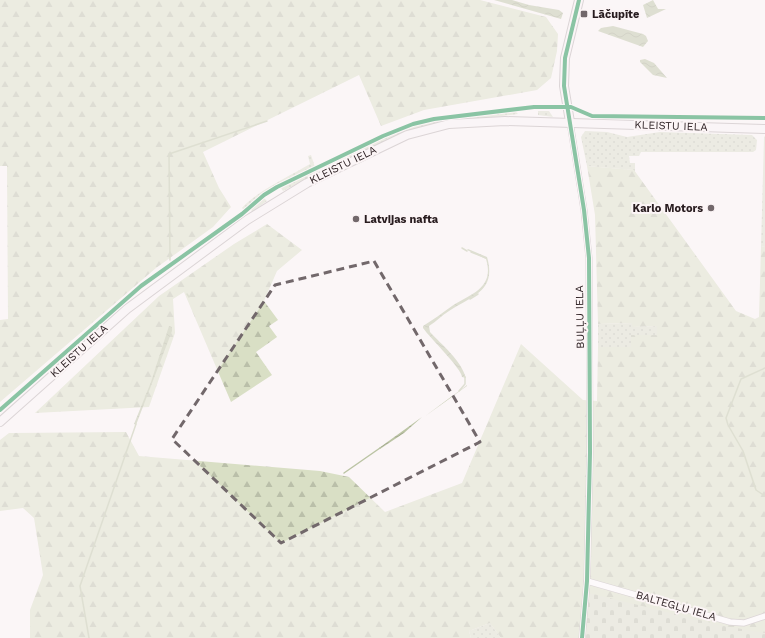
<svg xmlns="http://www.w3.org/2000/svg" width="765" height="638" font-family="'Work Sans',sans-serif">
<defs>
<pattern id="green-dots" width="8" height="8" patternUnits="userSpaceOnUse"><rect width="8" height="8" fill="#d9dec9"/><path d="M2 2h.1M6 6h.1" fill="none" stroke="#babeac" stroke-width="1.8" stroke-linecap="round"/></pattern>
<pattern id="forest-firs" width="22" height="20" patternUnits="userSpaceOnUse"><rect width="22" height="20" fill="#d9dfc5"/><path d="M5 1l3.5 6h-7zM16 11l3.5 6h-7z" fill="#babfa9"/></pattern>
<pattern id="cemetery-stones" width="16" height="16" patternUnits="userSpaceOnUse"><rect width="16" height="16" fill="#d9dec9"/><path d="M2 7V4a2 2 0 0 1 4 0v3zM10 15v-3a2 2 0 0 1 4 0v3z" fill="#babeac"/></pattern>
<pattern id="water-waves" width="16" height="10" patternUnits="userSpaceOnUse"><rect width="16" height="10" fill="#bbc4a4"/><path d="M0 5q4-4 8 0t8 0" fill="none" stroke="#a1a88d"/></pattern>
</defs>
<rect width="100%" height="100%" fill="#fbf6f7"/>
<g fill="url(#green-dots)">
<path d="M515,111L518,114L440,123L402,135L322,171L321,169C353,153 386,134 421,124C451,116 484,114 515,111Z"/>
<path d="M538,111H549L553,117L538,115Z"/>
<path d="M585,131L607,132L627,137L660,132L752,135L757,140L756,150L753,152H641L639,156H629L630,163H635V172L633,170L587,166L581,137Z"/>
<path d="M765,136V246L761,247L764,137Z"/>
<path d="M311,155L315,167L266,191L244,210L242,208C257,191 290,176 310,164L308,156Z"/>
<path d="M317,170L319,173L283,191L281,188Z"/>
<path d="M264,198L267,201L252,212L251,209Z"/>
<path d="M633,323V327L657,326V335H632V347H598V324Z"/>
<path d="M490,623L501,638H471L469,631Z"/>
</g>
<g fill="url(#forest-firs)">
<path d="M0,0H480L546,17L558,34L557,51L551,78L537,90L424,110L381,126L359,75L203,152L219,188L231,207L213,227L156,268L0,402V320L8,319L7,166H0Z"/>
<path d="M587,166L634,170L736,311L755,319L759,317L761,247L765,246V638H501L490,623L469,631L471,638H30V610L43,575L34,518L23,508L0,511V440L9,433L126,432L139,456L320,471L349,477L385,512L462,483L521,344L583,400L597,401L598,347H631V335H657V326L633,327L632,323L598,324L595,215Z"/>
<path d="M267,224L302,250L277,271L264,301L278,320L269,326L277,337L256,352L272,375L231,402L184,292L173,299L175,333L149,407L35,413L159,296L234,244Z"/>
</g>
<path fill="url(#cemetery-stones)" d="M589,593L724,626L765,633V638H585Z"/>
<g fill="url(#water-waves)">
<path d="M494,0H512L529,5L559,10L563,13L561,19Z"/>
<path d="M653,0L658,9H666L647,18L643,5Z"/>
<path d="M613,26L643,34L646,36L648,41L643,47L598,31L601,28Z"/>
<path d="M645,59L654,63L667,78L653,75L640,62V60Z"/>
<path d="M468,249L487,257C497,291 472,296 449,311C442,315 436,322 429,326L430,332C442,345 461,360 466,378L462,377C462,369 430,338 423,328V326C433,320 442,313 452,306C471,294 495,288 486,259L467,250Z"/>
<path d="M169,326L172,327V331L136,425L134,424L151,382Z"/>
<path d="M467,385V386L424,417Z"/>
<path d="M422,417L404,433L380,449L379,448Z"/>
</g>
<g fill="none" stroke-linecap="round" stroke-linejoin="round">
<g stroke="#bbc4a4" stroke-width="1.5">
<path d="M462,248L467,251"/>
<path d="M471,252L486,258"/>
<path d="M170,260L169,154L267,121"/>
<path d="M187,294L189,297"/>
<path d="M470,299L478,294"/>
<path d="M765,368L741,379L726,418L728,425L743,451L756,490L765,496"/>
<path d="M459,391L465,384V377"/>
<path d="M344,473L380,448"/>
<path d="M89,638L80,586L136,424"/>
</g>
<defs>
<g id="street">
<path d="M570,122L584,210L589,258L590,453L587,581L582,638"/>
<path d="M587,581L730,622L744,623L765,616"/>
</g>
<g id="secondary">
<path d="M570,122L564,86L565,58L579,0"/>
<path d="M0,422L127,309L247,220L307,183L407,135L449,124L505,121L765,129"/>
</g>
</defs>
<use href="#street" stroke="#b5adae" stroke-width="7"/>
<use href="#secondary" stroke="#b5adae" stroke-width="10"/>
<use href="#street" stroke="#fefefe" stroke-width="5.5"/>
<use href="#secondary" stroke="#f9f4f5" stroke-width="8"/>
<defs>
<g id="cycleway">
<path d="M579,0L565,58L564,86L584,210L589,258L590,453L587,581L582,638"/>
<path d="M0,410L141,286L242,214L264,195L277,187L383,136L413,124L434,119L534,107H571L592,116L765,118"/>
</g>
</defs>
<use href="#cycleway" stroke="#fcf5f6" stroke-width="6"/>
<use href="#cycleway" stroke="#00873e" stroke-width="4"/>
</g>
<path d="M0 0H765V638H0ZM374,261L480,442L281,543L172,439L275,285Z" fill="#fbf6f7" fill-opacity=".55" fill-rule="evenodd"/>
<path fill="none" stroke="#72686b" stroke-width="3" stroke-dasharray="8 5" stroke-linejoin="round" d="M374,261L480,442L281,543L172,439L275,285Z"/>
<g fill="#72686b" stroke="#fcf5f6" stroke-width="1.5">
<rect x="580" y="10" width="8" height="8" rx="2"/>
<circle cx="711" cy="208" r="4"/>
<circle cx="356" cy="219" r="4"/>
</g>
<g text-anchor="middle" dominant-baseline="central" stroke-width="4" stroke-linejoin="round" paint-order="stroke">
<g font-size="11" font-weight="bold" fill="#281c1f" stroke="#fcf5f6" text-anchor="start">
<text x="592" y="14">Lāčupīte</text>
<text x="703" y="208" text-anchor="end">Karlo Motors</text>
<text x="364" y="219">Latvijas nafta</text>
</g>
<g font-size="11" fill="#281c1f" stroke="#fcf5f6">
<text transform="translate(671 126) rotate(2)">KLEISTU IELA</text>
<text transform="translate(343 165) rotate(-26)">KLEISTU IELA</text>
<text transform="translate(580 317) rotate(-91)">BUĻĻU IELA</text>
<text transform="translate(79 351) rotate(-42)">KLEISTU IELA</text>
<text transform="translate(676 606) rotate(16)">BALTEGĻU IELA</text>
</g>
</g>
</svg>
